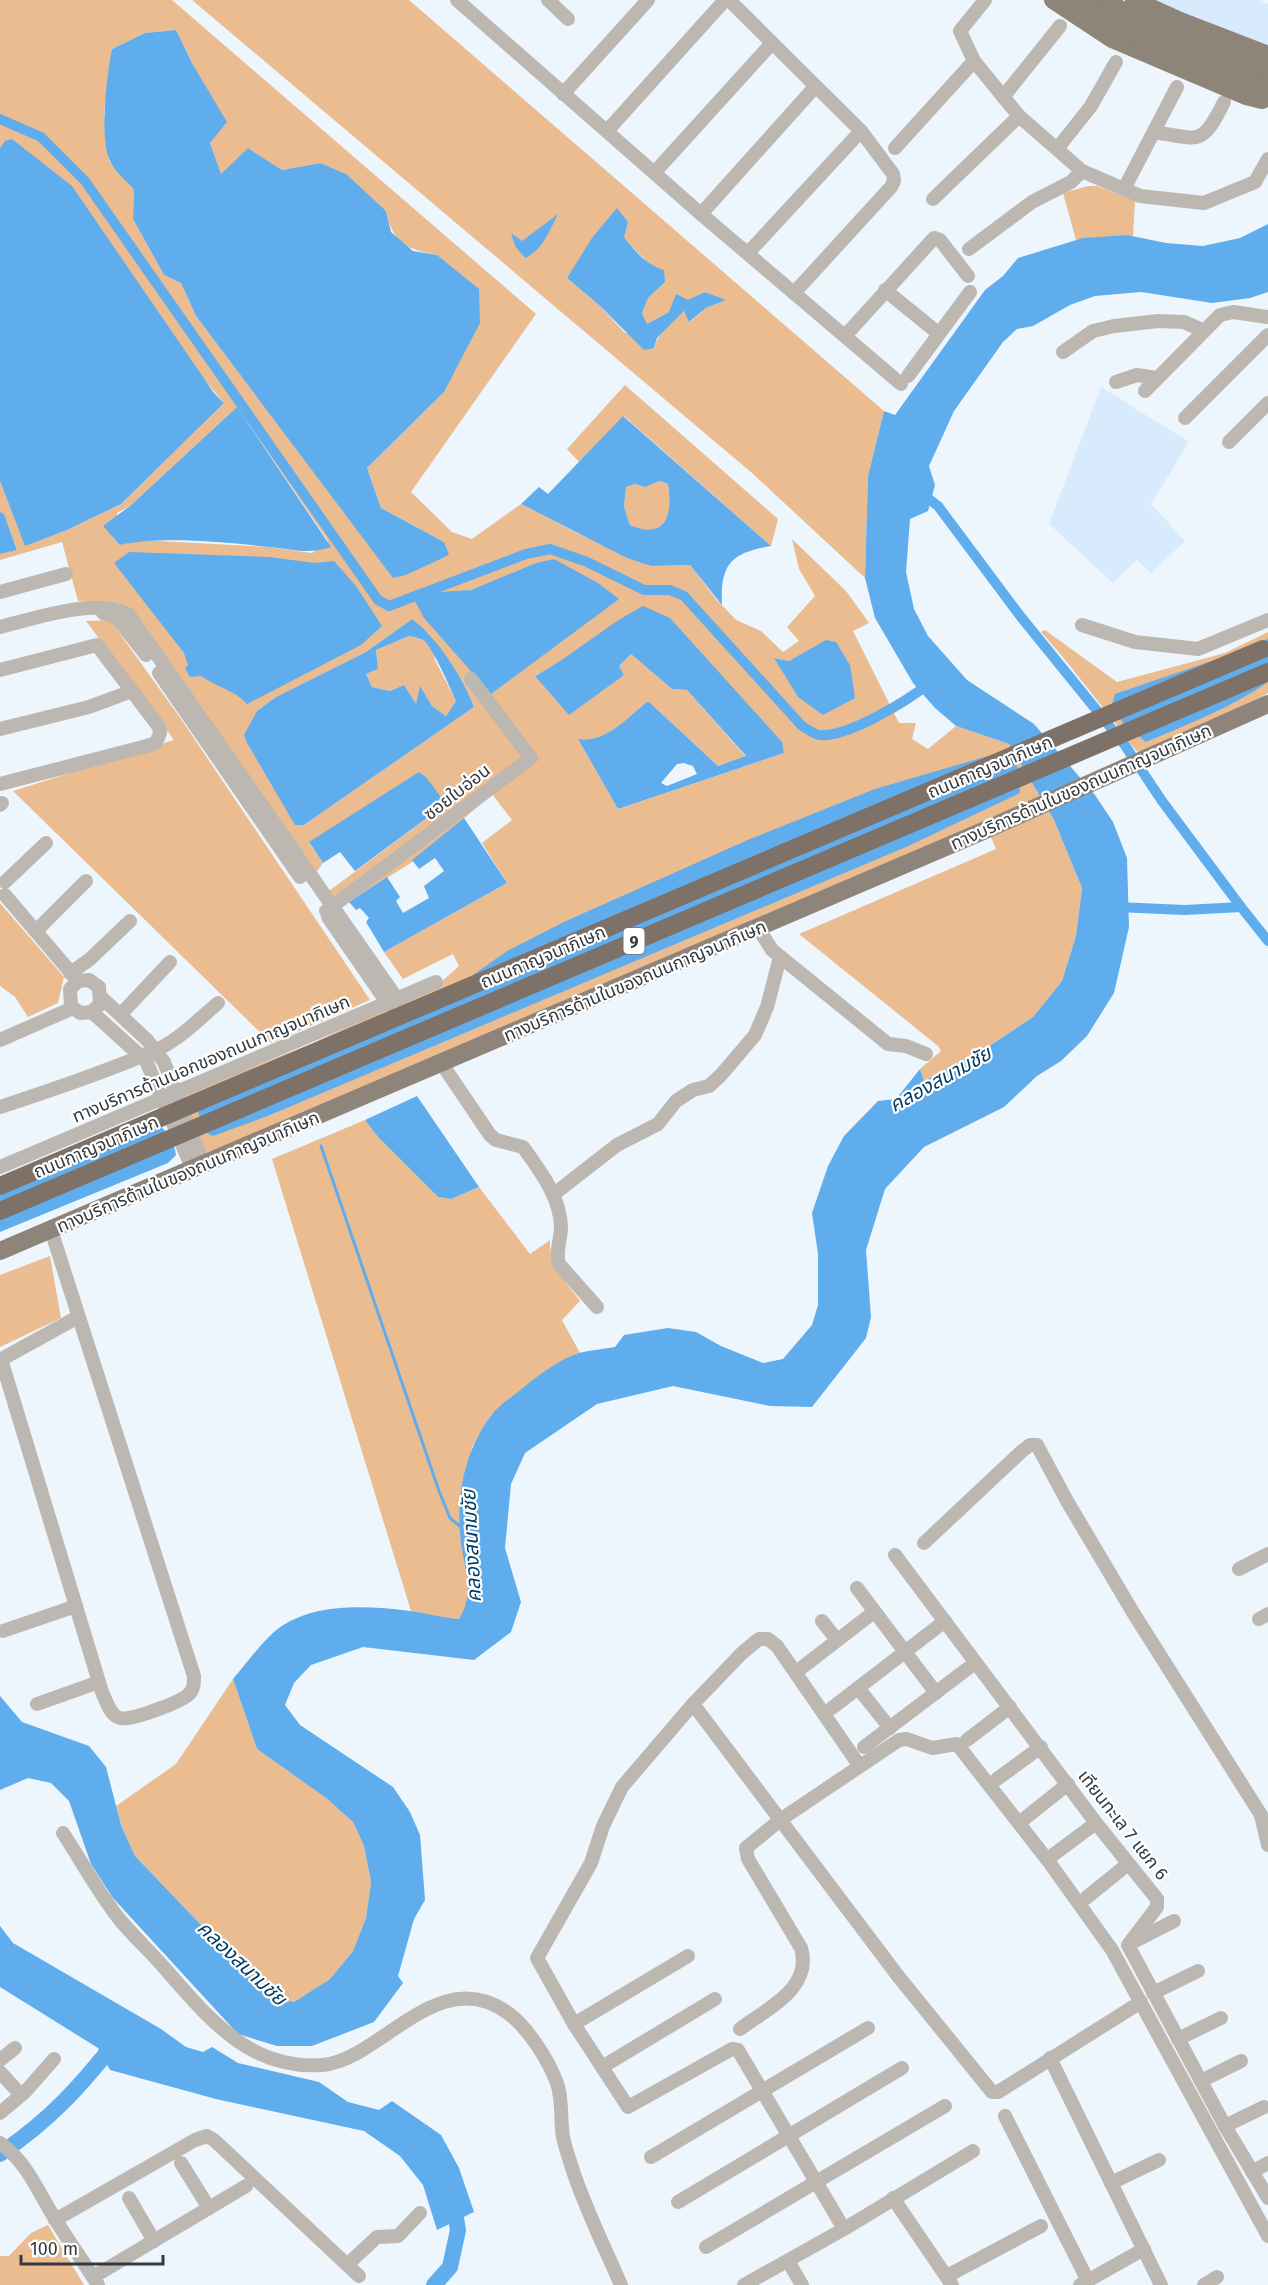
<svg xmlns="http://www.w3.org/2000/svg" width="1268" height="2285" font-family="'Fira Sans','Noto Sans Thai',sans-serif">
<rect width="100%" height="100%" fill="#edf5fd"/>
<g fill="#d7ebfd">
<path d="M1148,0H1260L1268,4V51Z"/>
<path d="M1101,387L1189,442L1151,504L1185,541L1151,573L1137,560L1113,583L1049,524Z"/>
</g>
<g fill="#ecbc91" fill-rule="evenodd">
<path d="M0,0H172L536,314L411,492L452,532L472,539L521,504L577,533L651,566L690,565L716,599L736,620L761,631L783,652L799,641L787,627L815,596L799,569L792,539L846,591L869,623L853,631L899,723H916L912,739L928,749L956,726L1009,744L1054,820L1082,888L1076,936L1062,981L1033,1017L988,1047L924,1081L920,1069L941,1051L938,1046L799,934L996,849L990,835L209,1156L202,1150L182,1095L311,1044L438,985L459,966L453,954L403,979L384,952L507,883L482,843L512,820L492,794L420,857L338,909L329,891L445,805L309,843L323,863L315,874L205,717L119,603L78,601L62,542L0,560V554L17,549L4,515L0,512V481L25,545L67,530L121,504L224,403L5,142L0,148ZM176,30L193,65L210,143L221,175L248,148L282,170L320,163L386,211C393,243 406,249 437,255L444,392L367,468L381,508L444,542L393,577L196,316L181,283L164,275L133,219L134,190L109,161L104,113L112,49L145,33ZM237,407L328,541L312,553L268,547L142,540L120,545L117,513L130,506ZM554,559L531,663L491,694L416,601C436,592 450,595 470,590C499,584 525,566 554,559ZM670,618L784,753L618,809L578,739C606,743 628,718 648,701L718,766L746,757L687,690L672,689L631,654L619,666L624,675H535ZM412,619C436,637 464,678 474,707L304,825L295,824L247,743L257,711L276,697L366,652ZM806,653L798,697L775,658L789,661Z"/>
<path d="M192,0H409L884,411L868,476L865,578L752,473ZM557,215L524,257L512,234L522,242ZM628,222L623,236C636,253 653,265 665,282L648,298L642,313L647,324L705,292L725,300L706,308L690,322L684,311C671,321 659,332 654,348L624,332L599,305L567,278L579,260Z"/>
<path d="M1088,186H1097L1135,201L1133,236L1076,240L1063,193Z"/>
<path d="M625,385L778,519L771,546L624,416L579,462L567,449Z"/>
<path d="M660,481L668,484C673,515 666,540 630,525L624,507L626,487L635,484L645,487Z"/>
<path d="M110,620L181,719L370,1000L271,1043L13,791L174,740L86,621Z"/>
<path d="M1045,630L1117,682L1225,653L1268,632V693L1216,722L1139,753C1128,743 1122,732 1113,720C1089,691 1067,660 1041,632Z"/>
<path d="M409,636L423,640L433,650L435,660L456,701L446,716L432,706L420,687L416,705L404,685L390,691L372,687L366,674L378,669L376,650Z"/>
<path d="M0,903L64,977L58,1003L28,1017L15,997L0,986Z"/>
<path d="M365,1120L378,1137L438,1197L451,1199L479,1187L530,1254L550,1240C548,1264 567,1283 580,1301L562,1320L580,1353L532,1381L491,1415L472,1447L460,1535L470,1586L467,1606L459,1619L438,1618L411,1611L272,1159Z"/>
<path d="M50,1256L61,1318L0,1347V1275Z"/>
<path d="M233,1679L257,1749L326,1798L353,1822L364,1846L371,1882L366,1918L353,1951L330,1979L294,2002L270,1997L135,1856L121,1825L116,1806L176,1764Z"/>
<path d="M48,2225L84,2285H0V2256H9L31,2233Z"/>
</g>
<g fill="#60adee" fill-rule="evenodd">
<path d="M176,30L193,65L227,122L210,143L221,174L248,148L282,170L320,163L346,174L386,211L391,232L413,251L437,255L479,289L480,323L444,392L367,468L381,508L444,542L449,555L406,575L393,578L196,316L181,283L164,275L133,219L134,190C127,181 115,172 110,161C99,140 107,73 112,49L145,33Z"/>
<path d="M12,139L72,186L214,393L224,403L121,504L67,530L25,546L0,481V148L5,141Z"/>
<path d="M617,208L628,222L624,237C635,251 646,265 664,270L665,282L648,298L642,313L647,324L669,312L676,294L688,300L705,292L726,300L706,308L689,322L684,311L657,338L654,348L644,350L599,305L567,278L592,238Z"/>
<path d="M558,214C550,230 542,251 525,258L515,246L511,233L522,241Z"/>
<path d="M1268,224V292L1250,298L1212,303L1141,292L1095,296L1070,305L1033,326L1017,329L1003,342L954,411L929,466L935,485L928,511L910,519L906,572L914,609L928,636L967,680L1034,724L1095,795L1113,822L1127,858L1129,927L1114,993L1087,1036L1061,1061L1037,1076L1004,1107L924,1147L885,1189L866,1250L871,1317L866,1338L812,1407L770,1406L673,1386L597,1404L525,1453L511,1484L505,1548L521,1602L511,1632L474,1660L363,1647L311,1665L294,1683L285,1705L300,1725L393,1787L410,1812L420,1835L425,1900L414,1919L398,1976L403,1983L374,2022L312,2046H277L238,2034L113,1898L91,1864L69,1801L51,1783L28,1778L0,1790V1696L22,1722L89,1746L106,1767L121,1825L135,1856L270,1997L294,2002L330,1979L353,1951L366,1918L371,1882L364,1846L353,1822L326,1798L257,1749L233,1679C246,1664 264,1639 279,1628C316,1602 368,1606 410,1611C427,1613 442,1618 459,1619C477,1590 462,1565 460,1534C457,1493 465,1451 490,1417C498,1405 514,1396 524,1387C540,1374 560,1359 579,1353C591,1350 604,1349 615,1347L624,1335L668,1328L696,1332L721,1346L763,1363L783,1359L812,1325L818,1305V1254L812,1213L828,1166L844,1136L878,1101L896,1099L920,1069L924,1081L988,1047L1033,1017L1062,981L1076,936L1082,888L1054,820L1009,744L956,726L935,708L913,683L875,618L865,578L868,476L884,411L895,415L985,290L1003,276L1018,258L1083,238L1127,235L1166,243L1203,246L1240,238Z"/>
<path d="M237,407L331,547C306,555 293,549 268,547C225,542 161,536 120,545L103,526L130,506Z"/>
<path d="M623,416L771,546C732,553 720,563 722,605L690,565L651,566L627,558L521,504L539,487L548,494ZM660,481L668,484C673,515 666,540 630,525L624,507L626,487L635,484L645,487Z"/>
<path d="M0,512L4,514L17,550L0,554Z"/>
<path d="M129,552L269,557L315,563L334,561L356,586L382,626L361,645L247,704C235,690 216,687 201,676L190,677L185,668L188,665L184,653L114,563Z"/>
<path d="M554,559L598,583L619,599L491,694L424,618L415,601L438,592L471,590L536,563Z"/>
<path d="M643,606L670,618L782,742L784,753L618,809L578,739C606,743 627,718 648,701L718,766L746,756L687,690L672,689L631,654L619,666L624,675L569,715L535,676C573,656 604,626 643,606ZM684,763L693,766L697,774L667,786L661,783L677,764Z"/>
<path d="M412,619C437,637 464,679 474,707L304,825H295L247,743L244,735L257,711L276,697L366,652ZM409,636C413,637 419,638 423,640C433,647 450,688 456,701L446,716L432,706L420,686L416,704L404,685L390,691L372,687L366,674L378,669L376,650Z"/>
<path d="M1268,639V682C1231,708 1188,724 1146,742L1125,725L1111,708L1115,694L1232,654Z"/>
<path d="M826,640L836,642L850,665L855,698L823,715L798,697L774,658L789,661Z"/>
<path d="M1005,751L1017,766L1020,793L906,847L270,1115L213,1136L205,1132L192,1095L459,985L507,951L566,921L750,839L875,789Z"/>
<path d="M419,772L426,777L446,804L355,871L340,852L323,863L309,842Z"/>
<path d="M464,818L507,883L384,952L366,922L369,918L360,908L356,910L349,902L387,877L400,897L396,901L403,913L429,898L424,886L444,871L435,858L419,869L412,860Z"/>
<path d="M417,1096L479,1187L451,1199L438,1197L378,1137L365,1120Z"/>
<path d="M148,1118C164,1127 173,1136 176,1155L168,1163L0,1232V1178Z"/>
<path d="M0,1926L13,1943L161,2029L186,2047L203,2052L212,2047L238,2063L319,2082L348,2102L379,2110L392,2101L441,2135L459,2168L474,2212L437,2230L423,2185L400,2156L364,2131L216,2099L110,2070L98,2048L0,1987Z"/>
</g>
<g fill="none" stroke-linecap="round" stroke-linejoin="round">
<path stroke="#60adee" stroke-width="3" d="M321,1146L439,1491L450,1518L462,1528"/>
<g stroke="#60adee" stroke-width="10">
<path d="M0,119L41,137L85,181L378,600L389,606L526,554L550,549L587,562L644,590H670L684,596L802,726C807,729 814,734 819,735C848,738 908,700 930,683"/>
<path d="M921,493L938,506L1021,617L1124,744L1162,801L1241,907"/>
<path d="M1117,907L1185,910L1241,907L1268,941"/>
</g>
<g stroke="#60adee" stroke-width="16">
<path d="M0,2154C51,2119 79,2088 117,2040"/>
<path d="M434,2285L450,2267L458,2230L453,2201"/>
</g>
<g stroke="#bdb7b2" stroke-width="14">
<path d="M457,0L701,214L901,384"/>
<path d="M548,0L568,19"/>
<path d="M729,0L861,131L893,174L894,181L891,187L794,293"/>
<path d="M985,0L960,31L974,61L1019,116L1082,171L1140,196L1204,203L1255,182L1268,159"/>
<path d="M563,94L648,0"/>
<path d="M1003,97L1060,26"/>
<path d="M607,131L725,0"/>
<path d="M1154,132C1199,139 1202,147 1224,102"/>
<path d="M895,148L974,61"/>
<path d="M1057,149L1091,106L1116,62"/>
<path d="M655,172L772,43"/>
<path d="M1124,189L1177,87"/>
<path d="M933,199L1019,116"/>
<path d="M701,214L815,87"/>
<path d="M969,249L1032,202L1071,182L1082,171"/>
<path d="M748,253L861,131"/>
<path d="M885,290L938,333"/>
<path d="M845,336L934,238L940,240L968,276"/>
<path d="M1063,352L1093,331L1114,326L1158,321L1184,322L1202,330"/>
<path d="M908,376L970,292"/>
<path d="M1116,382L1137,375L1157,378"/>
<path d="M1145,391L1220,315L1233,312L1268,317"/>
<path d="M1185,418L1268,335"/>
<path d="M1229,442L1268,403"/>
<path d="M0,592L66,574"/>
<path d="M103,613L116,617L146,655"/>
<path d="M1082,625L1135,642L1198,649L1268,620"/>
<path d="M0,627C33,619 99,596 129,615L398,1000"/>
<path d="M0,670L97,645L159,727L160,733L156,743L147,746L0,784"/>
<path d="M159,673L300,877"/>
<path d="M0,729L89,707L132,691"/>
<path d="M0,805L2,803"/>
<path d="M5,882L46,843"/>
<path d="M5,895L78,981"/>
<path d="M326,911L531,758L471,679"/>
<path d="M328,917L388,1004"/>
<path d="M758,928L772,950L888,1044L906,1046L926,1054"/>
<path d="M36,931L86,881"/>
<path d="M70,973L89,960L130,921"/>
<path d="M102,998L147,1040L164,1062L204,1166"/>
<path d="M92,1012L100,1004L99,987L89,980L78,981L70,989L71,1006L80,1013L92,1012L146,1061L193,1170"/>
<path d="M121,1014L170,962"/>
<path d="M0,1040L73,1008"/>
<path d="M442,1064L490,1135L496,1140L523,1147C540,1171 560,1196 561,1227C561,1240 555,1251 559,1264L597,1307"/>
<path d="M0,1107C52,1090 106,1072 156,1050C179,1040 199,1019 218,1003"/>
<path d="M0,1167L436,982"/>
<path d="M554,1194L617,1145L658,1124L676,1101L693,1090L709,1086L721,1075L755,1035L767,1007L780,957"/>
<path d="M1,1359L102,1692C106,1700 110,1716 120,1718C131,1721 181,1702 189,1694C194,1689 194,1683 194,1676L51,1230"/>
<path d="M0,1360L78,1317"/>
<path d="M924,1543L1022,1451L1030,1445H1037L1067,1501L1134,1614L1261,1815L1268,1845"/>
<path d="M895,1555L1096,1823L1157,1899V1907L1128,1945L1225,2126L1268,2198"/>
<path d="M1239,1569L1268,1554"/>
<path d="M857,1588L936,1693"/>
<path d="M1259,1619L1268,1614"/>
<path d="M822,1621L837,1640"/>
<path d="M3,1631L76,1606"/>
<path d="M800,1669L874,1612"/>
<path d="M858,1688L890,1728"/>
<path d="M37,1704L99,1682"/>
<path d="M693,1704L898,1976L992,2092H998L1141,2002"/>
<path d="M832,1708L945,1621"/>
<path d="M967,1740L1010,1707"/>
<path d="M864,1747L975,1663"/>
<path d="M859,1765L777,1646L768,1639H759L742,1653L693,1704L622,1787L603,1826L591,1863L537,1958L574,2024L628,2107L732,2049L738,2050L844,2229L973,2151"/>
<path d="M997,1779L1041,1747"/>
<path d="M1024,1819L1068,1784"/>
<path d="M63,1833C82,1862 99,1894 120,1920C135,1938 152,1953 167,1971C210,2019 249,2070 323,2065C380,2060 439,1962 508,2013C528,2028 548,2059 557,2083C563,2100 560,2120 563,2137C565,2147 569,2158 572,2168C585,2208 604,2246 621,2285"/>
<path d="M1053,1855L1096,1823"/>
<path d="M1086,1898L1128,1864"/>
<path d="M1133,1942L1174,1921"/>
<path d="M1153,1993L1198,1971"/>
<path d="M574,2024L688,1956"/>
<path d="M740,2029C768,2008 813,1988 801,1948L748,1859L746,1848L780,1820L899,1740L907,1739L932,1748L957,1744L1049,1862L1112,1950L1268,2236"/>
<path d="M1178,2039L1221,2018"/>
<path d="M1050,2058L1161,2285"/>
<path d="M0,2060L15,2048"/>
<path d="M602,2067L715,1999"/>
<path d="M0,2072L21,2095"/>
<path d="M1201,2081L1241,2061"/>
<path d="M0,2113L25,2092L54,2059"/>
<path d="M1005,2116L1088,2281"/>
<path d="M1225,2126L1264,2107"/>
<path d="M0,2143C29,2164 38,2193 57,2222C70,2243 85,2264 98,2285"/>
<path d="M651,2157L868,2028"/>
<path d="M181,2163L209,2208"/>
<path d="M1252,2172L1268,2163"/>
<path d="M1111,2183L1159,2160"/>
<path d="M129,2198L154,2241"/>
<path d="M893,2198L952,2285"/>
<path d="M678,2202L902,2068"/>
<path d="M55,2220L195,2140L207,2136L214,2140L359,2276"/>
<path d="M706,2247L945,2106"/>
<path d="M788,2261L802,2285"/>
<path d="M348,2264L377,2237L398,2236L420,2213"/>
<path d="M947,2276L1041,2226"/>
<path d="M93,2277L246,2186"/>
<path d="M744,2285L844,2229"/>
<path d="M1080,2285L1144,2249"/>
<path d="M1204,2285L1217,2277"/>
</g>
<g stroke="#8f847a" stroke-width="18">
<path d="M1053,0L1112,39L1246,96L1262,100L1268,97"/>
<path d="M1078,0L1134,34L1268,86"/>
<path d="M1105,0C1155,32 1212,50 1268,70"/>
<path d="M1134,0L1180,21L1268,55"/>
<path d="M0,1251L983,831L1268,704"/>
</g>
<g stroke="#7e7167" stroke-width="18">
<path d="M0,1186L1263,649"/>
<path d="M0,1211L1268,672"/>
</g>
</g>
<g text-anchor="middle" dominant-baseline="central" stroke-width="4.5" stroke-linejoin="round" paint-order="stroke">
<rect fill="#fff" stroke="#707478" stroke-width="1.5" x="623.5" y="928" width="21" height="26" rx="4.5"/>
<g font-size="16" font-weight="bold" fill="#33393e">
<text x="634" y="941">9</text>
</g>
<g font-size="18" fill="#33393e" stroke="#fff">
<text transform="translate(990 767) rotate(-23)">ถนนกาญจนาภิเษก</text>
<text transform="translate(1081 787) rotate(-24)">ทางบริการด้านในของถนนกาญจนาภิเษก</text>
<text transform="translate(457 792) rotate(-38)">ซอยใบอ่อน</text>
<text transform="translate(543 957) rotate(-23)">ถนนกาญจนาภิเษก</text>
<text transform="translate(635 981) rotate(-23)">ทางบริการด้านในของถนนกาญจนาภิเษก</text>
<text transform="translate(211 1059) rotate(-23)">ทางบริการด้านนอกของถนนกาญจนาภิเษก</text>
<text transform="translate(96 1147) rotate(-23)">ถนนกาญจนาภิเษก</text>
<text transform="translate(188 1172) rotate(-23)">ทางบริการด้านในของถนนกาญจนาภิเษก</text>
<text transform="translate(1123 1825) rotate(52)">เทียนทะเล 7 แยก 6</text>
</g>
<g font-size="20" font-style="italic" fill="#003e67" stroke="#fff">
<text transform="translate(940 1079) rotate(-29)">คลองสนามชัย</text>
<text transform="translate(471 1546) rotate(-93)">คลองสนามชัย</text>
<text transform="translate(242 1963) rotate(43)">คลองสนามชัย</text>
</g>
</g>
<path d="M21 2255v9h142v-9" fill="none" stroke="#33393e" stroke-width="3"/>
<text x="30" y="2255" font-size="18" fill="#33393e" stroke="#ffffff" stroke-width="4.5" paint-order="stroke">100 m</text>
</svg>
